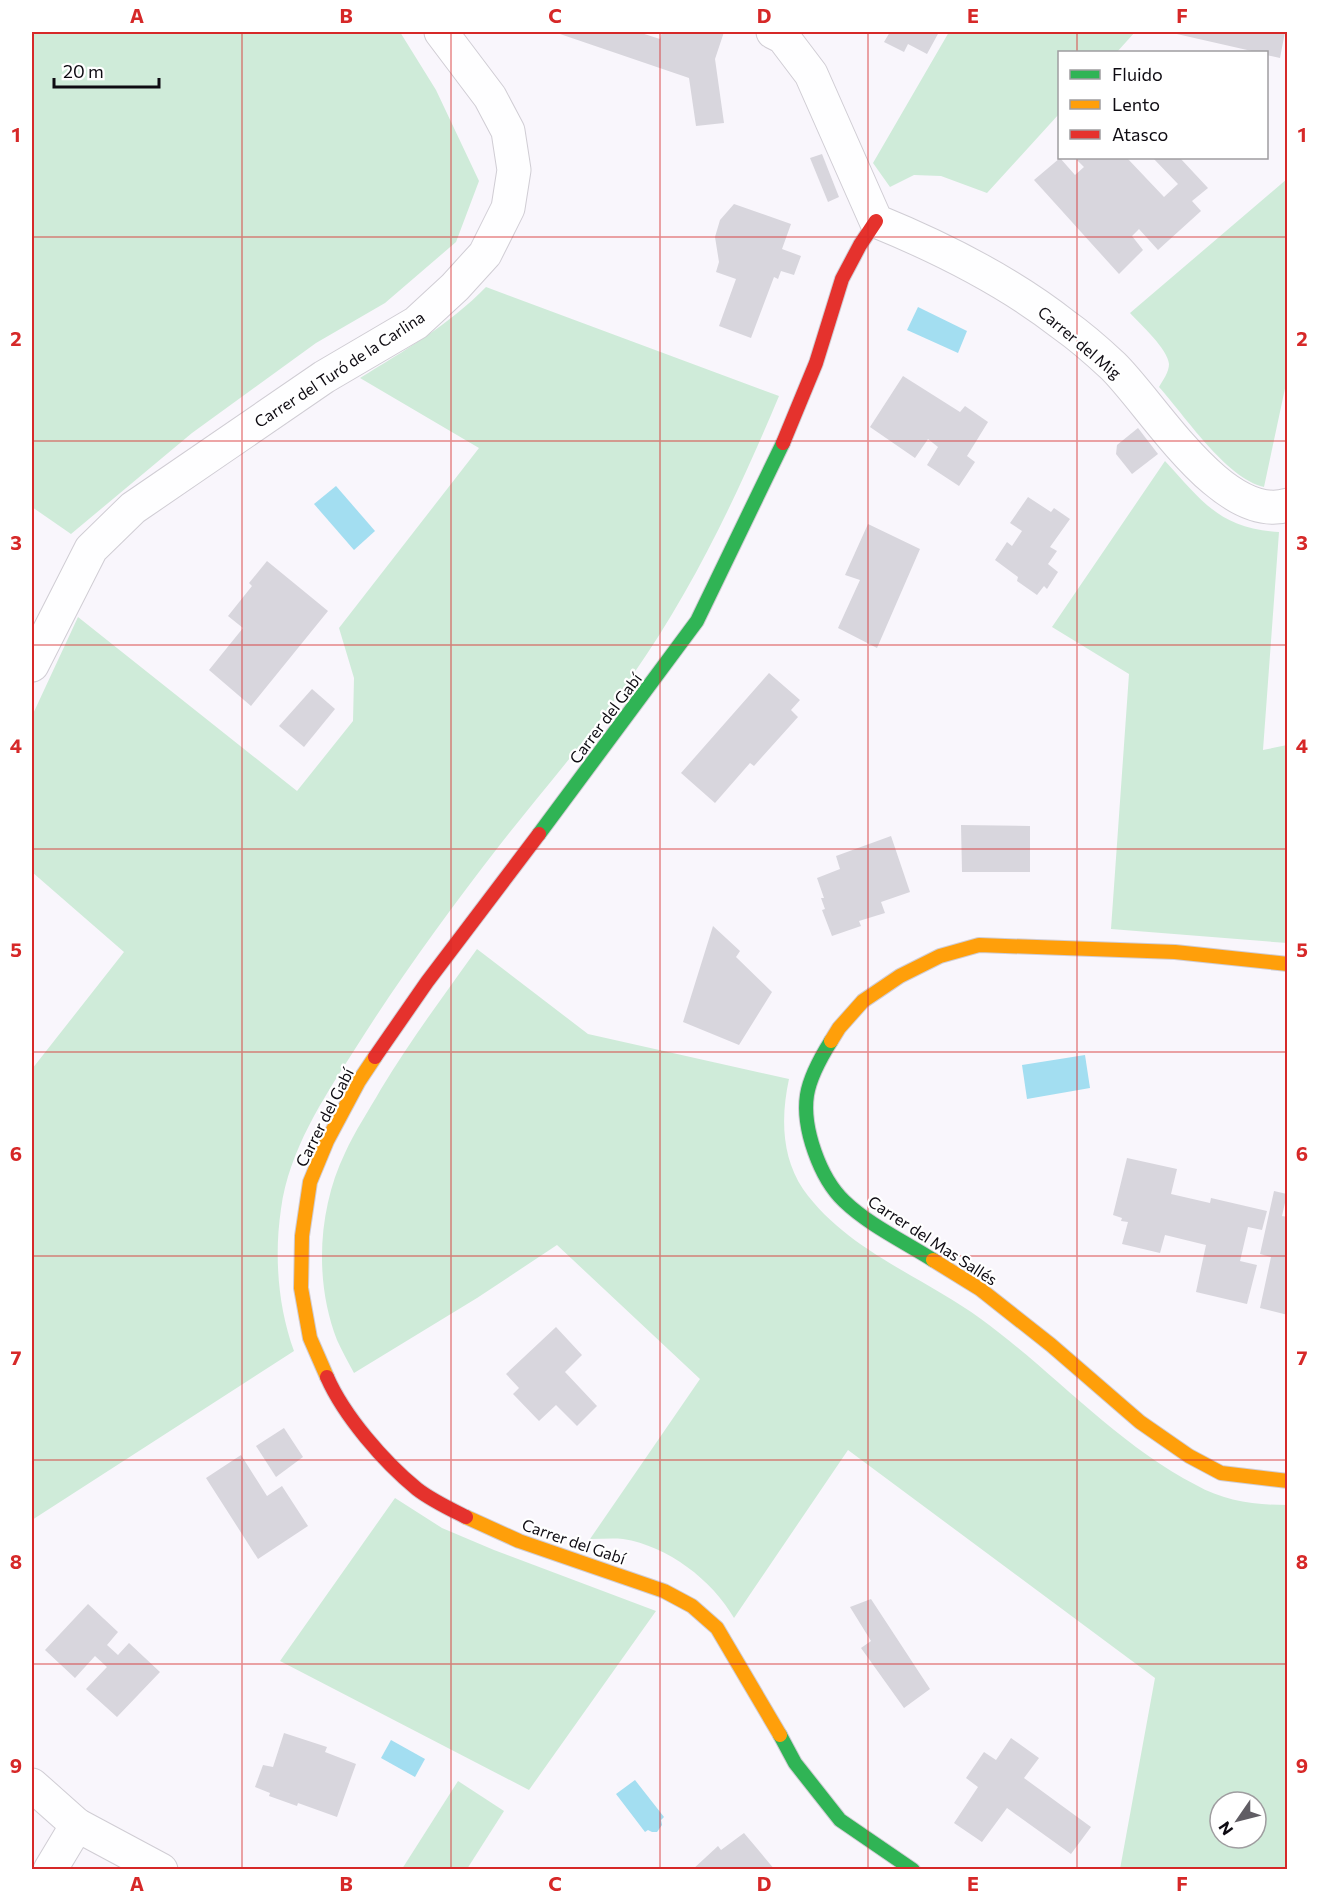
<svg xmlns="http://www.w3.org/2000/svg" width="1319" height="1901" font-family="Commissioner,sans-serif">
<rect width="100%" height="100%" fill="#f9f6fc"/>
<g fill="#cfebd9" fill-rule="evenodd">
<path d="M32,32H400L436,90L479,181L456,242L385,303L316,343L192,433L71,534L32,507Z"/>
<path d="M949,32H1135L1117,52H1060L1059,114L987,193L941,176L914,175L890,187L873,163Z"/>
<path d="M1287,179V379L1264,487C1226,478 1185,416 1159,387C1163,380 1169,372 1169,364C1168,349 1140,324 1130,313Z"/>
<path d="M486,287L779,396C738,494 693,589 632,676C591,735 543,790 499,846C448,912 399,979 355,1049C323,1099 289,1150 281,1209C274,1256 278,1307 294,1351L32,1520V1069L124,952L32,872V716L78,617L297,791L353,721L354,678L339,628L479,448L360,378C404,351 450,324 486,287Z"/>
<path d="M1165,461C1202,501 1220,529 1279,532L1263,750L1287,745V943L1111,929L1129,674L1052,627Z"/>
<path d="M477,949L588,1034L789,1079C781,1116 781,1156 803,1189C846,1250 922,1276 981,1319C1054,1372 1115,1443 1196,1485C1224,1501 1255,1505 1287,1505V1869H1120L1155,1678L848,1450L734,1618C712,1580 668,1546 623,1539C613,1538 601,1539 590,1539L700,1379L557,1245L477,1298L354,1373C348,1362 342,1351 337,1340C314,1281 318,1209 345,1153C355,1131 369,1110 381,1089C410,1041 444,995 477,949ZM1220,1802H1256V1838H1220Z"/>
<path d="M395,1498L442,1528L494,1550L656,1611L529,1790L280,1661Z"/>
<path d="M458,1781L504,1811L467,1869H402Z"/>
</g>
<g fill="#a3def1">
<path d="M918,307L967,331L958,353L907,330Z"/>
<path d="M336,486L375,531L354,550L314,504Z"/>
<path d="M1085,1055L1090,1088L1027,1099L1022,1065Z"/>
<path d="M391,1740L425,1759L415,1777L381,1758Z"/>
<path d="M635,1780L664,1817L661,1820L662,1825L657,1832H652L648,1830L645,1832L616,1794Z"/>
</g>
<g fill="#d8d6dd">
<path d="M560,32H638L660,39L662,32H724L715,59L724,123L696,126L689,78L560,34Z"/>
<path d="M890,32H939L927,54L908,44L904,52L884,42Z"/>
<path d="M1168,32H1285L1280,58L1266,55V52H1256Z"/>
<path d="M822,154L839,197L828,202L810,158Z"/>
<path d="M1060,158L1075,175L1084,167L1075,158H1127L1164,197L1178,184L1153,158H1180L1208,188L1192,201L1201,211L1158,250L1139,229L1132,236L1143,250L1119,274L1034,180Z"/>
<path d="M734,204L791,224L782,249L801,256L794,275L781,271L778,279L774,277L751,338L719,326L736,279L716,272L719,262L715,237L720,220Z"/>
<path d="M903,376L960,412L965,406L988,422L967,456L975,462L959,486L927,465L938,447L928,439L915,458L870,427Z"/>
<path d="M1138,428L1158,454L1132,474L1116,454L1117,445Z"/>
<path d="M1028,497L1051,512L1054,508L1070,519L1050,547L1057,551L1048,564L1058,572L1047,589L1044,586L1037,595L1017,581L1018,577L995,560L1007,542L1012,546L1022,531L1010,523Z"/>
<path d="M868,524L920,549L877,648L838,628L860,580L845,575Z"/>
<path d="M267,561L328,611L251,706L209,670L243,628L228,616L252,586L249,583Z"/>
<path d="M769,673L800,700L791,710L798,717L754,766L750,763L715,803L681,773Z"/>
<path d="M312,689L335,709L304,747L279,726Z"/>
<path d="M961,825L1030,826V872H962Z"/>
<path d="M891,836L910,892L881,902L885,913L859,921L861,926L832,936L822,910L825,909L821,898H824L817,878L840,869L836,856Z"/>
<path d="M713,926L740,951L736,957L772,992L739,1045L683,1022Z"/>
<path d="M1127,1158L1177,1169L1171,1194L1210,1203L1211,1198L1267,1211L1262,1230L1248,1227L1240,1261L1257,1265L1247,1304L1196,1292L1206,1245L1165,1235L1160,1253L1122,1244L1128,1222L1121,1221L1122,1218L1113,1215Z"/>
<path d="M1274,1191L1287,1194L1282,1216L1288,1217V1315L1260,1308L1271,1257L1260,1254Z"/>
<path d="M556,1327L582,1355L565,1372L597,1406L577,1426L556,1405L539,1421L513,1394L519,1388L506,1374Z"/>
<path d="M284,1428L303,1457L276,1477L256,1446Z"/>
<path d="M241,1455L267,1496L282,1486L308,1526L258,1559L206,1478Z"/>
<path d="M871,1599L930,1689L904,1708L861,1648L871,1641L850,1607Z"/>
<path d="M88,1604L118,1632L107,1645L118,1655L129,1643L160,1672L117,1717L86,1689L107,1667L95,1656L75,1678L45,1650Z"/>
<path d="M284,1733L327,1747L325,1752L356,1764L337,1817L298,1803L297,1806L269,1796L270,1793L255,1787L263,1765L273,1767Z"/>
<path d="M1011,1738L1039,1758L1024,1778L1091,1827L1071,1854L1007,1808L982,1842L954,1823L978,1787L966,1778L984,1752L996,1760Z"/>
<path d="M744,1833L775,1870H692L718,1846L721,1850Z"/>
</g>
<g fill="none" stroke-linecap="round" stroke-linejoin="round">
<defs>
<g id="street">
<path d="M773,32L783,37L811,74L876,221C942,248 1008,281 1064,325C1081,337 1098,352 1113,366C1153,405 1223,525 1288,505"/>
<path d="M32,665L91,549L133,508L324,377L416,323L455,287L485,254L508,208L514,170L508,131L490,97L441,32"/>
<path d="M32,1785L77,1825L161,1870"/>
<path d="M50,1870L77,1825"/>
</g>
<g id="fast">
<path d="M539,834L697,621L783,443"/>
<path d="M831,1041C821,1057 810,1076 807,1095C802,1128 820,1178 844,1201C869,1225 903,1241 933,1260"/>
<path d="M780,1735L795,1763L840,1820L913,1870"/>
</g>
<g id="slow">
<path d="M831,1041L839,1028L863,1001L900,976L940,956L979,945L1175,952L1288,964"/>
<path d="M933,1260L980,1289L1051,1345L1140,1422L1189,1456L1221,1473L1288,1481"/>
<path d="M327,1377L310,1338L301,1288L302,1236L310,1182L327,1141L359,1081L375,1057"/>
<path d="M466,1517L519,1541L664,1591L692,1606L717,1628L780,1735"/>
</g>
<g id="jam">
<path d="M783,443L816,363L842,279L860,245L876,221"/>
<path d="M375,1057L427,982L539,834"/>
<path d="M327,1377C344,1416 384,1462 417,1489C431,1500 450,1509 466,1517"/>
</g>
</defs>
<use href="#street" stroke="#d0cdd4" stroke-width="35"/>
<use href="#fast" stroke="#d0cdd4" stroke-width="16"/>
<use href="#slow" stroke="#d0cdd4" stroke-width="16"/>
<use href="#jam" stroke="#d0cdd4" stroke-width="16"/>
<use href="#street" stroke="#fefeff" stroke-width="33"/>
<use href="#fast" stroke="#30b455" stroke-width="14"/>
<use href="#slow" stroke="#ff9f0a" stroke-width="14"/>
<use href="#jam" stroke="#e5322d" stroke-width="14"/>
</g>
<path fill="none" stroke="#d62828" stroke-width="1.5" stroke-opacity="0.55" d="M242,32V1870M451,32V1870M660,32V1870M868,32V1870M1077,32V52M1077,158V1870M32,237H1288M32,441H1288M32,645H1288M32,849H1288M32,1052H1288M32,1256H1288M32,1460H1288M32,1664H1288"/>
<g text-anchor="middle" dominant-baseline="central" stroke-width="4.5" stroke-linejoin="round" paint-order="stroke">
<g font-size="16" fill="#0e0b12" stroke="#fff">
<text transform="translate(1080 342) rotate(40)">Carrer del Mig</text>
<text transform="translate(339 369) rotate(-33)">Carrer del Turó de la Carlina</text>
<text transform="translate(605 718) rotate(-53)">Carrer del Gabí</text>
<text transform="translate(324 1117) rotate(-63)">Carrer del Gabí</text>
<text transform="translate(933 1240) rotate(33)">Carrer del Mas Sallés</text>
<text transform="translate(574 1541) rotate(19)">Carrer del Gabí</text>
</g>
</g>
<rect width="1319" height="1901" fill="none" stroke="#ffffff" stroke-width="66"/>
<rect x="1058" y="51" width="210" height="108" fill="#ffffff" stroke="#9f9da0" stroke-width="1.5"/>
<rect x="1070" y="70" width="30" height="9" fill="#30b455" stroke="#9f9da0" stroke-width="1.5"/>
<text x="1112" y="81" font-size="18" fill="#0e0b12">Fluido</text>
<rect x="1070" y="100" width="30" height="9" fill="#ff9f0a" stroke="#9f9da0" stroke-width="1.5"/>
<text x="1112" y="111" font-size="18" fill="#0e0b12">Lento</text>
<rect x="1070" y="130" width="30" height="9" fill="#e5322d" stroke="#9f9da0" stroke-width="1.5"/>
<text x="1112" y="141" font-size="18" fill="#0e0b12">Atasco</text>
<g transform="translate(1238 1820) rotate(235)"><circle r="28" fill="#ffffff" stroke="#9f9da0" stroke-width="1.5"/>
<path d="M0-4.5L10 22L0 15L-10 22Z" fill="#605d64"/>
<text y="-9" font-size="16" font-weight="bold" text-anchor="middle" fill="#0e0b12">N</text>
</g>
<path d="M54 78v9h105v-9" fill="none" stroke="#0e0b12" stroke-width="3"/>
<text x="63" y="78" font-size="18" fill="#0e0b12" stroke="#ffffff" stroke-width="4.5" paint-order="stroke">20 m</text>
<rect x="33" y="33" width="1253" height="1835" fill="none" stroke="#d62828" stroke-width="2"/>
<g font-size="20" text-anchor="middle" font-weight="bold" fill="#d62828">
<text x="137" y="23">A</text>
<text x="346" y="23">B</text>
<text x="555" y="23">C</text>
<text x="764" y="23">D</text>
<text x="973" y="23">E</text>
<text x="1182" y="23">F</text>
<text x="16" y="142">1</text>
<text x="1302" y="142">1</text>
<text x="16" y="346">2</text>
<text x="1302" y="346">2</text>
<text x="16" y="550">3</text>
<text x="1302" y="550">3</text>
<text x="16" y="753">4</text>
<text x="1302" y="753">4</text>
<text x="16" y="957">5</text>
<text x="1302" y="957">5</text>
<text x="16" y="1161">6</text>
<text x="1302" y="1161">6</text>
<text x="16" y="1365">7</text>
<text x="1302" y="1365">7</text>
<text x="16" y="1569">8</text>
<text x="1302" y="1569">8</text>
<text x="16" y="1773">9</text>
<text x="1302" y="1773">9</text>
<text x="137" y="1891">A</text>
<text x="346" y="1891">B</text>
<text x="555" y="1891">C</text>
<text x="764" y="1891">D</text>
<text x="973" y="1891">E</text>
<text x="1182" y="1891">F</text>
</g>
</svg>
